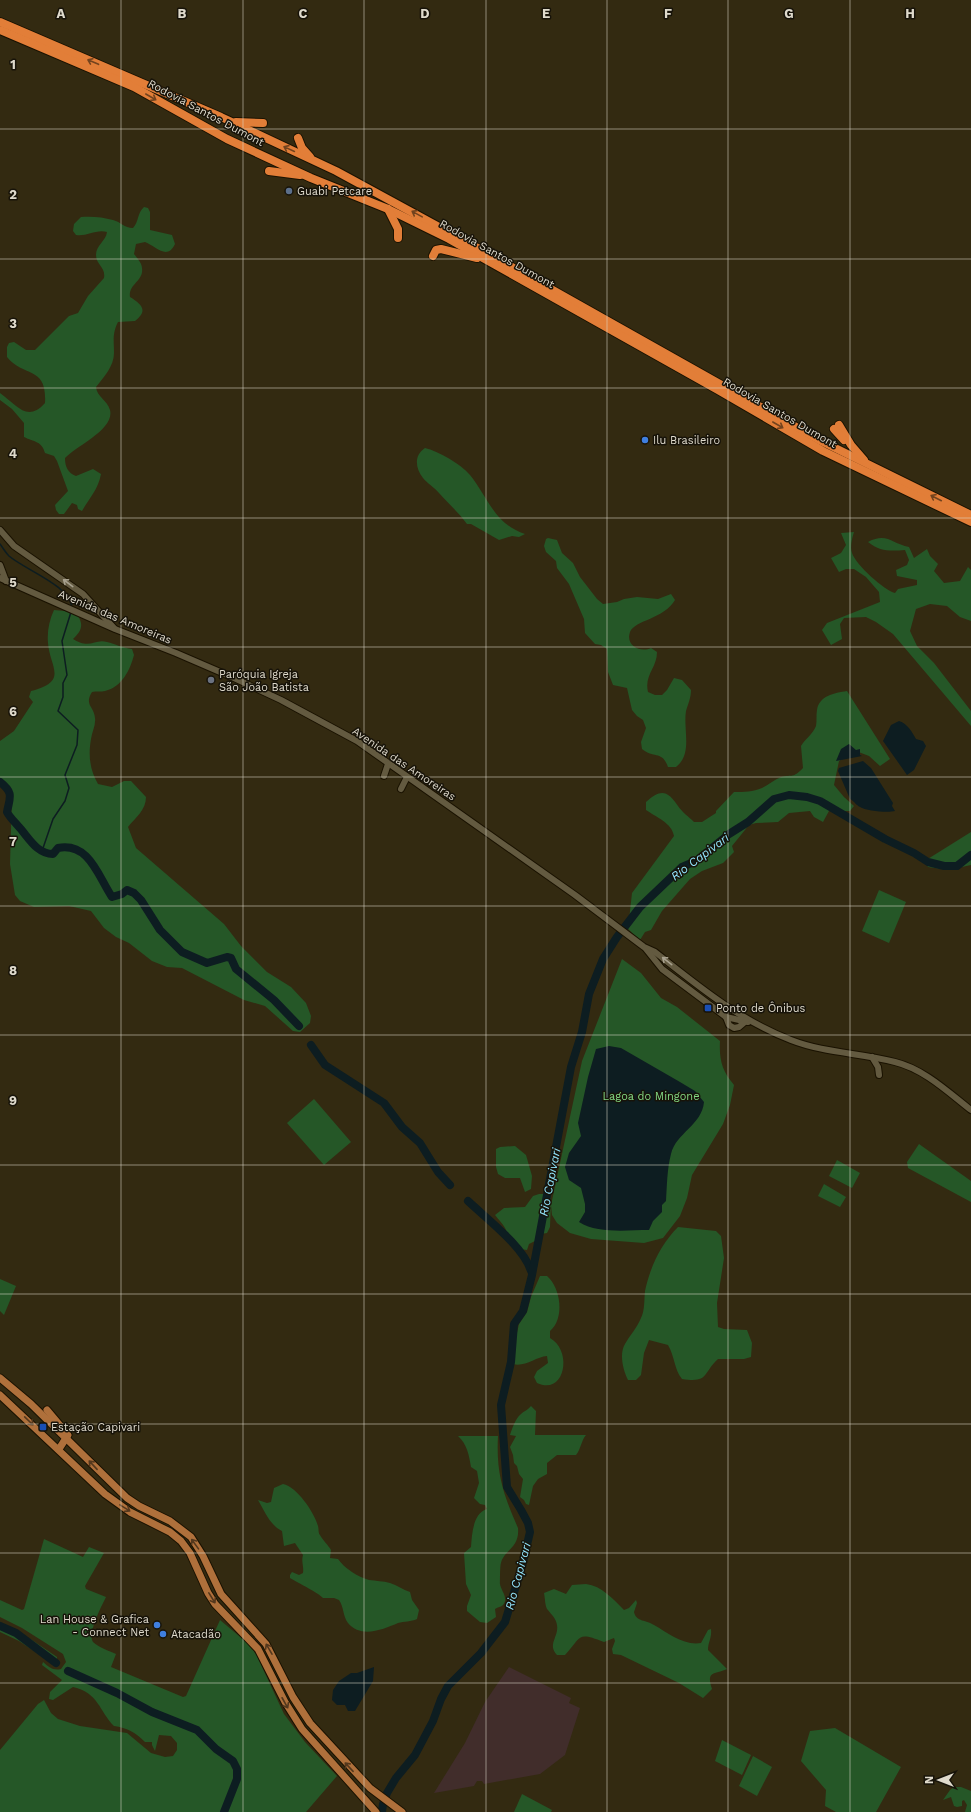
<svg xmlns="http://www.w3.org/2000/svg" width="971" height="1812" font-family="'Work Sans',sans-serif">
<rect width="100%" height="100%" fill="#332a11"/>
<path fill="#412d2b" d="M509,1667L571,1698L569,1703L580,1708L565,1755L540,1774L484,1784L482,1781H477L474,1786L434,1793L465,1743L485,1702Z"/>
<g fill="#255727">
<path d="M144,207L148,208L150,212V230L172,235L175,244C167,261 156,246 145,242L136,244L134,254C137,258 142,263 142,268C144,281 128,284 130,297C141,304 149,310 135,321L118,322C112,334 114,341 114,353C114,366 104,377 96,387C97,397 107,400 110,410C115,429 76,446 65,458C65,467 68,473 76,476L93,469L101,474C98,490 90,497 82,511L78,509L77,505L72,503L64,514H59L56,510L55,505L68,491L57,461L54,456L45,453C42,441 34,442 24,437V423L12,409L0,400V393C17,405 27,423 45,403C47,365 24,378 7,357V347L9,343L14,342L26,350H35L69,316L78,313L88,296L104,278C106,267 96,265 96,255C96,245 106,241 107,232C96,229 86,237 76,235L73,231L74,224L81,217C91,216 103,217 113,220C121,222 124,228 133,228C139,222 137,213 144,207Z"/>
<path d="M425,448C438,451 461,464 470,475C488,497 494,524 525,534L519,537L512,536L499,540L471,524H467C459,513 448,503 439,493C435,488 427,483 423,478C415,468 414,455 425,448Z"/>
<path d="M854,532C852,538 850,547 852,553C856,565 884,590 895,593L898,589L917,585V580L897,576L896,570L907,565L909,560L905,550C891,551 880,552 868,542C887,532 892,544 909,547L914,558L927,549L930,556L938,564L934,571L944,583L960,581L968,567L971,570V621L960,617L947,606L930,604L916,609L910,631L917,646L934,663L971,711V726L893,634L876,622L866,617L844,618L840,624L842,639L831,645L822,630L827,623L880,602L879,592L866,577L854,569H846L839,572L831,558L841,553L846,545L841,533Z"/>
<path d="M548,538L557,540L562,553L573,563L580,577L597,599L603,604L617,602L624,599L637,597L658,599L671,594L675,600C664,619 635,620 630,632C625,646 641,653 651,648L657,652C657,668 644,675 648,692L655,695H662L667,690L674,678L682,680L691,690C691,698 688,704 686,711C683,730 693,754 676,767H668C662,750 654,759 642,749L641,742L646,728L643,720L637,716L632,710L627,688L613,685L608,672L607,649L601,645L595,644L585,633L584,619L569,584L557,568L556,561L546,552L544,546L546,539Z"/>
<path d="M54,610L65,611L78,616C84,625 81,632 73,639C90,650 95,638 107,642C115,644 123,648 132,649L134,655C130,670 122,687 105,691C101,692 96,691 92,692C84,705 94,706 95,718C96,725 92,732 91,739C88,756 90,770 98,784L112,787L124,781H131L146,797C146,810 136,817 128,827L136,848L224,924L241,946L267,972L291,987L306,1003L311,1016L310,1023L300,1032L293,1031L265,1006L244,1000L182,968L167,967L152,961L129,943L116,937L104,928L91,911L69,906L34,907L20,901L15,895L10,864L12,794L0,780V741L14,731L33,702L29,697L31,691C69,681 50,668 48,643C47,632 49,621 54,610Z"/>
<path d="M847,691L890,759L880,766L869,756L856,751L839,761L834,785L844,797L854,806L850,811H829L823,822L814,817L810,811L789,813L778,822L756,823L749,825L732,846L734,852L723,863L702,871L690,879L662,911L651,930L645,932L640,940L628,929L632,893L674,836C672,823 656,817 646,810V802C661,788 668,791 678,806C682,812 689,817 694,822H702L716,813V811L734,792C744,792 753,792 762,788C768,785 774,780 781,777C793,774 792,779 803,768L801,746C805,739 813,734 816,726C817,721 816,715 817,710C819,696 834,693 847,691Z"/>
<path d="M971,832V865L948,870L928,867L925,861L931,857Z"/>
<path d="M879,890L906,902L889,943L862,931Z"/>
<path d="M622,959L641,973L661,998L677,1007L720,1041C719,1060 722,1071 734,1085L730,1105L723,1124L692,1175L687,1198L680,1216L663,1238L644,1243L591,1239L570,1233L557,1223L552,1215L551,1205L582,1061Z"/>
<path d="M314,1099L351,1142L324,1165L287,1123Z"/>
<path d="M919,1144L971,1181V1202L908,1168L907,1162Z"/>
<path d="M515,1146L526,1155L532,1176L531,1189L525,1192L520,1178H505L498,1174L496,1167V1149L500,1147Z"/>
<path d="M837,1160L860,1173L852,1188L829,1176Z"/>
<path d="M824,1184L846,1197L840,1207L818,1196Z"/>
<path d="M539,1194H546L551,1199L550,1227L547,1233L541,1234L537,1240L529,1244L527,1250C514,1249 510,1239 505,1228C503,1224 498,1219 495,1215L504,1208L525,1207L533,1196Z"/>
<path d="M678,1227L716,1231L721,1236L724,1258L717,1303L718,1327L724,1329L747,1330L752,1343L751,1357L744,1359H718C702,1374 709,1383 682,1379C674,1369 675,1357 668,1345L649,1340L644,1353L641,1375L636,1380H628C623,1370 619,1354 625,1344C630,1335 637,1328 641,1318C645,1310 644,1300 645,1291C650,1267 661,1244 678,1227Z"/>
<path d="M540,1276H547C561,1288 565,1319 550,1331V1338C573,1351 565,1396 537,1383L534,1377L537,1371L548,1363L547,1356C535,1357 523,1369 510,1363L519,1324L527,1312L531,1297Z"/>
<path d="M0,1279L16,1286L4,1315L0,1311Z"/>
<path d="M531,1406L536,1411L535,1435H586C581,1441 581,1449 576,1455H557L547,1463V1474L538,1479L533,1486L529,1505L526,1504L524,1500L520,1497L523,1479L519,1474L517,1466L514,1463L513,1455L510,1447L516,1436L510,1435C512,1429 515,1419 521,1414C524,1411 528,1410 531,1406Z"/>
<path d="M458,1436H498C496,1473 503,1494 518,1528C520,1548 504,1550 501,1563C500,1564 500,1582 500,1584C501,1591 509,1598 503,1605C501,1607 498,1607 495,1609L496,1617L487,1623L480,1622L467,1611V1606L471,1595L466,1584L464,1553L471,1547C472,1534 473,1513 487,1509L485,1505L480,1504L474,1498L479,1483L477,1471L471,1467C469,1455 467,1444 458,1436Z"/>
<path d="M283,1484C297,1487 314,1512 318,1526C319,1529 318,1533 320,1535C321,1538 329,1546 331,1550L330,1558L338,1559C344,1568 358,1577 369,1580C376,1581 383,1581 390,1583C397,1585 403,1590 410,1592L412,1600L419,1610L417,1619C411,1622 404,1621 398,1623C384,1629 361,1639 348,1623C343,1617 344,1607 339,1600L334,1598H323C319,1593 298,1583 290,1578V1575L292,1572L299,1575L303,1573C304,1566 301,1562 303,1555L295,1543L284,1546L282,1531C270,1525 265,1512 258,1500L267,1503L271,1502L274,1488Z"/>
<path d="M44,1539L83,1557L89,1547L104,1553L85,1586L86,1589L106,1597C102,1605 87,1634 93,1642C98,1647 109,1651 116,1654L111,1667L183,1697L186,1696L220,1620L245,1641L256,1654L284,1714L305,1742L337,1776L306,1812H0V1750L38,1704L44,1700L51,1713L58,1719L80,1726L127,1733L151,1753L165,1757L173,1756L177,1750V1743L171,1736L159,1735L155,1751L152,1745V1742H145C135,1732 127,1728 114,1726C99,1711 99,1693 73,1687L53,1700L49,1699L50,1692L62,1680L42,1665L43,1662C49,1667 53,1671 61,1669L66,1662L63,1654L22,1628L0,1617V1600L22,1610L24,1609Z"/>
<path d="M586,1584C602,1586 613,1599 624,1610L629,1608L636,1600L637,1603L634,1612C636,1622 647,1620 654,1625C668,1633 684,1646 701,1643L708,1630L711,1629C712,1638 708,1642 708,1650L727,1669C714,1675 706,1670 712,1689L703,1698L679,1683L621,1655L613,1654L612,1649L615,1641L614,1638L604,1642C576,1631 582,1637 565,1655H557C547,1644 559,1637 557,1625C556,1618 551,1614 547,1609C545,1605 545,1598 544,1593L554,1589L566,1594L572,1585Z"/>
<path d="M0,1624L32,1640L57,1657V1661L55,1663H52L19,1641L0,1632Z"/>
<path d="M835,1728L901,1767L876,1812H836L825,1806L826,1790L801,1761L810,1731Z"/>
<path d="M722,1740L751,1755L742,1775L715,1761Z"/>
<path d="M753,1756L772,1767L757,1796L739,1786Z"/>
<path d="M954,1787H961L971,1791V1812H965L967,1805L964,1800L962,1801V1806L957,1807L954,1806L951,1797L943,1800L950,1790Z"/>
<path d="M522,1794L552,1810L551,1812H514Z"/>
</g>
<g fill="#0d1d21">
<path d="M899,721C908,724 912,732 916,739L923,741L926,746L914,770L907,775L883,741L891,725Z"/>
<path d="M849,744L856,750L860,749V755L862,756L836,761L841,749Z"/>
<path d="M863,761L871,768L893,803L892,806L895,811C888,813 866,811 860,807C856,805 855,802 850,799L838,771L839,768Z"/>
<path d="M609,1046L621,1048L680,1082L695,1091L704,1102C702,1125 676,1133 671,1154C667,1169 667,1186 666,1201L662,1205V1212L653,1221L649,1230C627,1230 598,1234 579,1222L585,1212V1204L581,1188L569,1180L565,1167L569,1153L581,1136L578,1123L588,1077L596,1049Z"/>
<path d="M374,1667L373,1681L355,1711H348L345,1705H337L332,1700L333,1690L339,1681L351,1673H357Z"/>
</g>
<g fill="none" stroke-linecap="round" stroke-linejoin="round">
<g stroke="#0d1d21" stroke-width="1.5">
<path d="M0,544C3,548 6,553 9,556C25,570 72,586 72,609"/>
<path d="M42,851L53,819L65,801L69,788L65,775L77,745L78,730L58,711L63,697V683L67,675L62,641L71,612"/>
</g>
<g stroke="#0d1d21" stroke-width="8">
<path d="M0,782C14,793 10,797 7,812C10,818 15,822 19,827C29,838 37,854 53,854L58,848C89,842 98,876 112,897L122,894L127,890L134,893L141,900L160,930L182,952L207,963L227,957L231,958L236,969L274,1000L299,1026"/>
<path d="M311,1045L325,1065L384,1103L402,1127L420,1143L438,1172L450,1185"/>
<path d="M468,1201C487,1219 524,1247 531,1271"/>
<path d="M0,1626L16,1633L56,1663"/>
<path d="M68,1671L117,1693L152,1712L197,1730L216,1749L233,1761L237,1769V1779L224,1812"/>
<path d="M382,1812L383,1804L387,1793L396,1778L415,1755L433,1721L441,1699L448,1686L481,1653L505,1622L522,1566L530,1532L528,1523L521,1510L507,1487L501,1405L511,1362L514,1324L523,1311L532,1275L571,1067L582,1032L589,994L603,959L617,937L640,907L682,867L696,861L729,834L748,822L774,799L789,795L807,797L820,801L885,839L914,853L928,862L944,866H957L971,855"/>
</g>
<defs>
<g id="secondary">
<path d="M0,530L14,546L83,594L114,628"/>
<path d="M0,565L6,581"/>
<path d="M0,578L115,629L176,653L234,678L281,700L357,741L575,895L644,947L655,952C698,986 739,1020 791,1040C824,1053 861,1053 895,1062C924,1069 948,1092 971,1110"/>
<path d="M384,776L388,764"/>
<path d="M401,789L407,777"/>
<path d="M646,949L662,969L726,1017L748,1022"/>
<path d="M726,1017L729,1025L734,1028L739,1027L746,1021"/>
<path d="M872,1057L878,1067L879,1075"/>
</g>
<g id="primary">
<path d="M0,1378L31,1404L127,1498L139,1506L170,1521L191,1537L203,1556L221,1594L266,1644L293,1697L310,1723L370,1788L402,1812"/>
<path d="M0,1395L105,1494L130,1512L170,1532L181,1541L190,1553L208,1593L215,1604L258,1649L285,1702L302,1729L376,1812"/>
<path d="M47,1410L68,1435L59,1449"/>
</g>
<g id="motorway">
<path d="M0,22L221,117L336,171L485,252L821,441L971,515"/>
<path d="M0,30L134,87L227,139L311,178L388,209L449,239L718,390L823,451L971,522"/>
<path d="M236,122L263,123"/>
<path d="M298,138L302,148L310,157"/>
<path d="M269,171L300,175"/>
<path d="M388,209L398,229V238"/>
<path d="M433,256L436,250L441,249L477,258"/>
<path d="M839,425L851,445L864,460"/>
<path d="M834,429L844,440"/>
</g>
</defs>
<use href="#secondary" stroke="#1a1200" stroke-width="8"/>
<use href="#primary" stroke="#1a1200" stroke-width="9"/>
<use href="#motorway" stroke="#1a1200" stroke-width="10"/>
<use href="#secondary" stroke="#635a40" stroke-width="6"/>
<use href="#primary" stroke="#af703b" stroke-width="7"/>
<use href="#motorway" stroke="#e27e38" stroke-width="8"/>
</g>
<defs><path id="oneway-shaft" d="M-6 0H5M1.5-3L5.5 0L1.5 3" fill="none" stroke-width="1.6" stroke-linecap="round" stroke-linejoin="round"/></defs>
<g stroke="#72431e">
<use href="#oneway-shaft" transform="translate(93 62) rotate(-157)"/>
<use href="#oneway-shaft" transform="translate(151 97) rotate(30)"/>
<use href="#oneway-shaft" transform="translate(289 149) rotate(-155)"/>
<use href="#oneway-shaft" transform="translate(417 214) rotate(-151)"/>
<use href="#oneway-shaft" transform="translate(778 425) rotate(30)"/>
<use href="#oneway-shaft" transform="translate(936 498) rotate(-153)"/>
</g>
<g stroke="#a7a08d">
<use href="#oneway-shaft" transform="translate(68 583) rotate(-143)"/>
<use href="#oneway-shaft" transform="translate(667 961) rotate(-142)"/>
</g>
<g stroke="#54381d">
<use href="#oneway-shaft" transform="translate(29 1421) rotate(44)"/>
<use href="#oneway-shaft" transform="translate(93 1465) rotate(-133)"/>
<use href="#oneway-shaft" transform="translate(125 1508) rotate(32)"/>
<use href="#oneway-shaft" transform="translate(195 1544) rotate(-126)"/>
<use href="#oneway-shaft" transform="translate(212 1598) rotate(58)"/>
<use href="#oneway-shaft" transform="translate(269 1649) rotate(-120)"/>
<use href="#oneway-shaft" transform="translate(285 1703) rotate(61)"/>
<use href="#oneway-shaft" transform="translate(349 1767) rotate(-133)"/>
</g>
<path fill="none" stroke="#dfdacc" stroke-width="1" stroke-opacity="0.55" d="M121,0V1812M243,0V1812M364,0V1812M486,0V1812M607,0V1812M728,0V1812M850,0V1812M0,129H971M0,259H971M0,388H971M0,518H971M0,647H971M0,777H971M0,906H971M0,1035H971M0,1165H971M0,1294H971M0,1424H971M0,1553H971M0,1683H971"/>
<circle fill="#5c6f8a" stroke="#171309" stroke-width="1.5" cx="289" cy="191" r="4"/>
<g fill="#3f7fe0" stroke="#171309" stroke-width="1.5">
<circle cx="645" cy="440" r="4"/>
<circle cx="157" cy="1625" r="4"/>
<circle cx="163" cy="1634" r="4"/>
</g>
<circle fill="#6b7280" stroke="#171309" stroke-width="1.5" cx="211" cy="680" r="4"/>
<g fill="#1a4fb4" stroke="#171309" stroke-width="1.5">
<rect x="704" y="1004" width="8" height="8" rx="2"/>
<rect x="39" y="1423" width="8" height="8" rx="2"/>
</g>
<g text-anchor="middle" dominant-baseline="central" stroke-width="3" stroke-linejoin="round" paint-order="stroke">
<g font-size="11" fill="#dfdacc" stroke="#171309">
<text transform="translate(206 113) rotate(28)">Rodovia Santos Dumont</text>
<text transform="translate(497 254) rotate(29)">Rodovia Santos Dumont</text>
<text transform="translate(780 413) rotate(30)">Rodovia Santos Dumont</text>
<text transform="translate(115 617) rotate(23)">Avenida das Amoreiras</text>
<text transform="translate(404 764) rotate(34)">Avenida das Amoreiras</text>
</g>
<g font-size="11" fill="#dfdacc" stroke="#171309" text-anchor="start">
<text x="297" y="191">Guabi Petcare</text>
<text x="653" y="440">Ilu Brasileiro</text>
<text x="219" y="674">Paróquia Igreja<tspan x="219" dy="13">São João Batista</tspan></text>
<text x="716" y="1008">Ponto de Ônibus</text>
<text x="51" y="1427">Estação Capivari</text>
<text x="149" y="1619" text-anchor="end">Lan House &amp; Grafica<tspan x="149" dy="13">- Connect Net</tspan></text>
<text x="171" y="1634">Atacadão</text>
</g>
<g font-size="11" fill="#83d984" stroke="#171309">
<text x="651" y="1096">Lagoa do Mingone</text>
</g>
<g font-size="12" font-style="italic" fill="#91e4fc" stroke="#171309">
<text transform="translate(700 857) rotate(-37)">Rio Capivari</text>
<text transform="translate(550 1182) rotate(-79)">Rio Capivari</text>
<text transform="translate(518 1576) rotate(-75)">Rio Capivari</text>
</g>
</g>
<g font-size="13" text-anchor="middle" font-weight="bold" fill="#dfdacc" stroke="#171309" stroke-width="3" stroke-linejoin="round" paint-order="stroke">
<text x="61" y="18">A</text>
<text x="182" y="18">B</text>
<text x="303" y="18">C</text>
<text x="425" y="18">D</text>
<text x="546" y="18">E</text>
<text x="668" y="18">F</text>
<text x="789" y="18">G</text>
<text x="910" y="18">H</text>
<text x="13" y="69">1</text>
<text x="13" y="199">2</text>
<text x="13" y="328">3</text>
<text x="13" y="458">4</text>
<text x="13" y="587">5</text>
<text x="13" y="716">6</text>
<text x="13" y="846">7</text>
<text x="13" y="975">8</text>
<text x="13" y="1105">9</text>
</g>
<g transform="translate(939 1780) rotate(270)" stroke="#171309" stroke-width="3" paint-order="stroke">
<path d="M0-3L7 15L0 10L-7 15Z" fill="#dfdacc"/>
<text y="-6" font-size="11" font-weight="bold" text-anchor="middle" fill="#dfdacc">N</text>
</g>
</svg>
